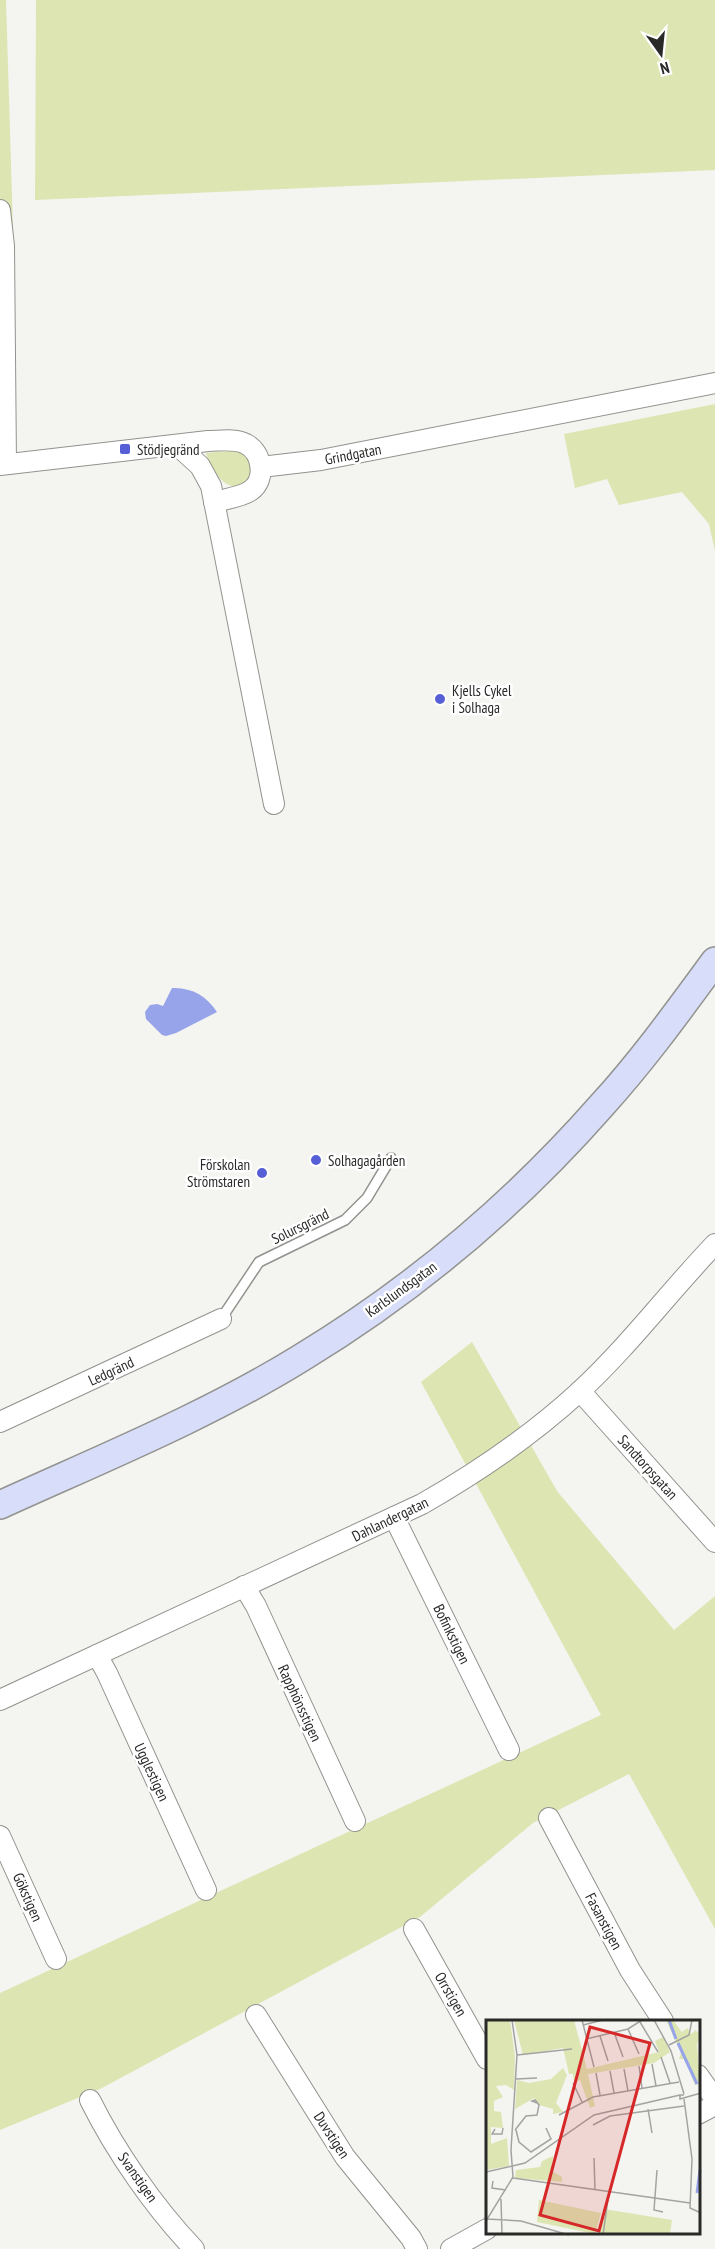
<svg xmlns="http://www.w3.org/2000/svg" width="715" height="2249" font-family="'PT Sans Narrow',sans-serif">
<rect width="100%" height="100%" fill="#f4f5f1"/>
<g fill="#dde5b2">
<path d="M0,0H6L14,262H0Z"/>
<path d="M36,0H715V170L35,200Z"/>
<path d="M715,404V551L709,524L682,492L619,505L607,479L575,488L564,434Z"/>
<path d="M240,450L249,457L253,469C238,505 212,477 206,453Z"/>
<path d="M472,1342L557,1491L674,1630L715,1596V1929L629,1774L533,1823L420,1917L102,2088L0,2130V1993L601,1715L421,1382Z"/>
</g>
<path fill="#97a4e9" d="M172,988C191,987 207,996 217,1012L176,1033L166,1036L162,1035L146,1019L145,1012L150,1005L157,1004L163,1006Z"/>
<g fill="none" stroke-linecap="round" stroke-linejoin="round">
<defs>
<path id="service" d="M221,1319L259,1262L345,1220L367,1198L391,1158"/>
<g id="minor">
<path d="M0,210L4,246L6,464"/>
<path d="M177,445L200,466L211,486L274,804"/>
<path d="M0,465L208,441C220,441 235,438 246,444C262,452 267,480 250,491C241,497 225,499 214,502"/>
<path d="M261,467L321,460L715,383"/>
<path d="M580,1391L715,1542"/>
<path d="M0,1422L221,1319"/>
<path d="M394,1517L509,1750"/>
<path d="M244,1586L256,1606L355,1821"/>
<path d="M97,1655L107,1673L206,1890"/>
<path d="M0,1700L422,1504C478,1472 531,1436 579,1392C628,1347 669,1292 715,1244"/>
<path d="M549,1818L630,1970L663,2021"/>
<path d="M0,1836L56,1959"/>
<path d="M414,1929L487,2059"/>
<path d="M256,2015L345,2157L411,2238L417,2249"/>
<path d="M698,2075L715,2099"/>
<path d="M90,2100C116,2152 154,2207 194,2249"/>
<path d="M698,2114L715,2105"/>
<path d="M451,2249L487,2229"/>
</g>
<path id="secondary" d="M0,1505C101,1459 207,1416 301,1358C413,1290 515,1204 602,1105C643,1060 679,1010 715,961"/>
</defs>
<use href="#service" stroke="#92938f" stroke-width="12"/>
<use href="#minor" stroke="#92938f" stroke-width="22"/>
<use href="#secondary" stroke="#92938f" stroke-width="30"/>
<use href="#service" stroke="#fff" stroke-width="9"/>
<use href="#minor" stroke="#fff" stroke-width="20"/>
<use href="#secondary" stroke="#d8ddfa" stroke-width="27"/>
</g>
<g fill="#565fd5" stroke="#fff" stroke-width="2">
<rect x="119" y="443" width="12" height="12" rx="3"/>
<circle cx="440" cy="699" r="6"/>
<circle cx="316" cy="1160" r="6"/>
<circle cx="262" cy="1173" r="6"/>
</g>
<g text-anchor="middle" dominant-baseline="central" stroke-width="5" stroke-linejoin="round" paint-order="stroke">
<g font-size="15" fill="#292928" stroke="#fff" text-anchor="start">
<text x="137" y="449">Stödjegränd</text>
<text x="452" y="690">Kjells Cykel<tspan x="452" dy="17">i Solhaga</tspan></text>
<text x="328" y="1160">Solhagagården</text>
<text x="250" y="1164" text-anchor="end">Förskolan<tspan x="250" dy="17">Strömstaren</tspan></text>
</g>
<g font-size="15" fill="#292928" stroke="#fff">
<text transform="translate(353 454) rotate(-11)">Grindgatan</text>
<text transform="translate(300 1226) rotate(-26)">Solursgränd</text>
<text transform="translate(401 1289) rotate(-36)">Karlslundsgatan</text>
<text transform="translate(111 1371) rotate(-25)">Ledgränd</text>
<text transform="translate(648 1467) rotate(48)">Sandtorpsgatan</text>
<text transform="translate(390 1519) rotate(-26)">Dahlandergatan</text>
<text transform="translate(452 1634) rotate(64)">Bofinkstigen</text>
<text transform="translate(300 1703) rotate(65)">Rapphönsstigen</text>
<text transform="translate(152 1772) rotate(65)">Ugglestigen</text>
<text transform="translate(28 1897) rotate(66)">Gökstigen</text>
<text transform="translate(604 1921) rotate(62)">Fasanstigen</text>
<text transform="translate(451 1994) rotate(60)">Orrstigen</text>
<text transform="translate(332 2135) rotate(57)">Duvstigen</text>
<text transform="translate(138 2177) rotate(55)">Svanstigen</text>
</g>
</g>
<g transform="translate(486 2020)">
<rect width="214" height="214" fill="#f4f5f1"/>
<path d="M0,0H24L29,37L28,70L20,65L10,66L17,77L8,81V91L15,92L17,108L5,107V124L21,118L23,146L0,150ZM28,0H88L101,49L173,32L169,21L177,17L184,32L168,43L102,54L109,86L104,88L94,60L88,62L87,54H83L77,28L37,35ZM180,0H187L196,12L201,8L206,14L209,10L214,14L211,25L214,64L209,65L199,39H193L195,33ZM77,48L81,55L70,83L77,92L67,94V89L53,85L48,78L29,89L31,60L43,63L65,59ZM67,136L66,151L76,157V162L29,158L30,150L54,147L56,141ZM53,180L115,193L109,214L51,202ZM118,189L186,200L184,214L112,215Z" fill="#dde5b2"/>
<path fill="none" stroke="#97a4e9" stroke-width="3" d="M183,0L190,19M192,23L211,64M211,173L214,150"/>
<path fill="none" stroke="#a3a3a1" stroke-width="1.5" d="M96,0L108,47M168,0L185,31L198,74M154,2L172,32M97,5L117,0M142,9L153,34M128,12L137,37M114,16L122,41M100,19L142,9L156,0M183,25L203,15L206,0M31,35L86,29M175,37L184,63M166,44L170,66M153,46L156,68M138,49L142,71M124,51L128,73M110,53L114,75M30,59L51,58M87,63L96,82M198,75H194V79L215,73M198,79L206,139L204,188L215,193M162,89L166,113M73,95L107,77L193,62M107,105L124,96L198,86M9,109L6,114H16L17,108M29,110L40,96L51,95L53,85L49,80L46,81L51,83M30,110L33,122L45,132L65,119L60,108M108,138L109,170M171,150L168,190L177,192M0,152L39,143L108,95L194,75M27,158L204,183M7,161L6,168L20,170M15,179L16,215M1,199L35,201L83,215M0,201L27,157L25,130L31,35L26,0M117,215L123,172"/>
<path fill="#d62828" fill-opacity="0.15" stroke="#d62828" stroke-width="3" d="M104,7L164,23L113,211L54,195Z"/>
<rect width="214" height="214" fill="none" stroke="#292928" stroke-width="3"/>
</g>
<g transform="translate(661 54) rotate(165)" stroke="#ffffff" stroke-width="4.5" paint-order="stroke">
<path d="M0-4.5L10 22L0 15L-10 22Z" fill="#292928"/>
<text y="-9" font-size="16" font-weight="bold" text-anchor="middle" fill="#292928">N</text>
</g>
</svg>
